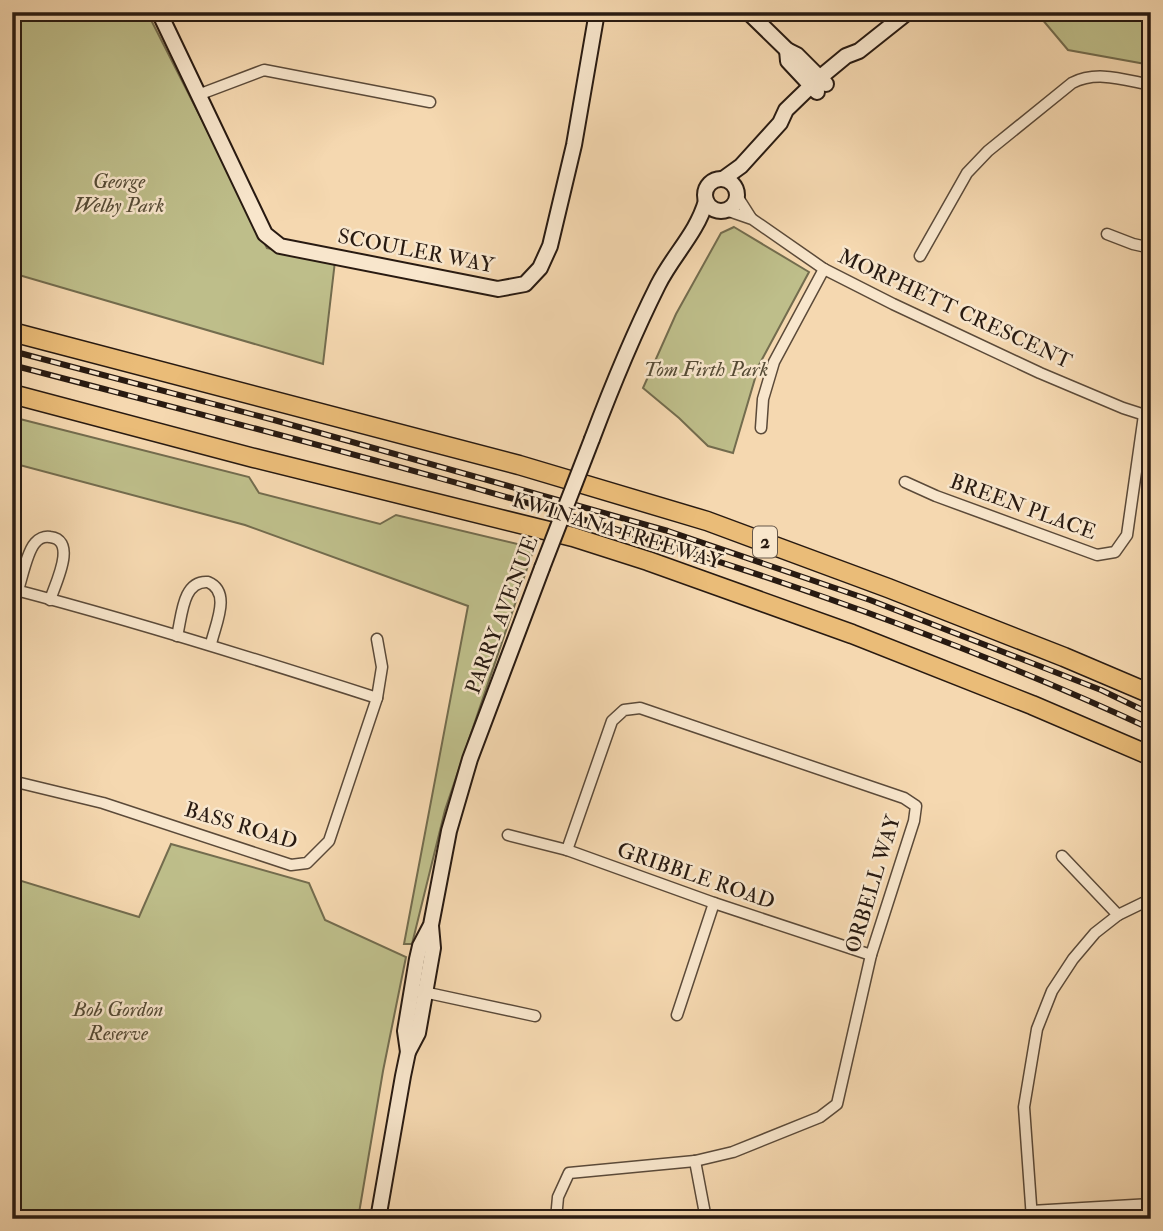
<svg xmlns="http://www.w3.org/2000/svg" width="1163" height="1231" font-family="'IM FELL Double Pica',serif">
<rect width="100%" height="100%" fill="#f5d8b0"/>
<filter id="stains"><feTurbulence type="fractalNoise" baseFrequency=".00286" numOctaves="4"/><feColorMatrix values="0 0 0 0 .2 0 0 0 0 .09 0 0 0 0 .02 0 0 0 .5 -.17"/></filter>
<radialGradient id="worn" r=".72"><stop offset=".6" stop-color="#630" stop-opacity="0"/><stop offset="1" stop-color="#630" stop-opacity=".3"/></radialGradient>
<g fill="#bebe8a" stroke="#736c4e" stroke-width="2">
<path d="M12,12H147L267,248L335,261L323,364L12,273Z"/>
<path d="M1036,12H1151V65L1068,50Z"/>
<path d="M734,227L809,272L759,365L733,453L708,446L679,418L643,388L676,314L721,233Z"/>
<path d="M12,417L249,477L259,493L380,524L396,515L534,548L445,810L412,944H404L468,606L245,525L12,463Z"/>
<path d="M171,844L309,883L325,920L406,957L383,1071L358,1219H12V878L139,917Z"/>
<path d="M1151,1213V1219H1059L1074,1216Z"/>
</g>
<g fill="none" stroke-linecap="round" stroke-linejoin="round">
<defs>
<g id="street">
<path d="M198,95L264,70L430,102"/>
<path d="M737,196L751,218"/>
<path d="M726,210L752,219L824,269L893,304L1040,373L1123,408L1151,417"/>
<path d="M1107,234L1133,244L1151,248"/>
<path d="M920,256L967,173L988,151L1072,83C1097,70 1124,80 1151,85"/>
<path d="M761,428L763,399L774,362L824,269"/>
<path d="M905,482L936,496L1097,555L1115,552L1127,535L1144,415"/>
<path d="M12,589C135,621 256,659 377,698"/>
<path d="M18,590C22,578 27,552 35,543C38,539 44,536 50,537C78,540 55,584 50,600"/>
<path d="M177,636C182,617 182,580 208,582C232,592 215,625 211,644"/>
<path d="M12,781L103,803L291,865L307,863L329,841L377,698L382,667L377,639"/>
<path d="M508,835L567,850L714,903L871,955"/>
<path d="M1062,856L1118,915"/>
<path d="M419,991L535,1016"/>
<path d="M677,1015L714,903"/>
<path d="M695,1161L706,1219"/>
<path d="M1031,1211L1151,1204"/>
<path d="M556,1219L558,1197L569,1173L695,1161L733,1152L820,1117L837,1104L871,955L914,821L916,806L904,798L640,708L624,710L612,721L567,850"/>
<path d="M1032,1219L1024,1107L1037,1029L1052,991L1073,959L1095,933L1118,915L1151,899"/>
</g>
<g id="secondary">
<path d="M159,12L265,234L280,246L498,289L525,284L540,268L550,246L574,145L597,12"/>
<path d="M748,12L787,50L797,55L826,84"/>
<path d="M787,50L788,61L817,92"/>
<path d="M723,179L741,166L780,123L786,110L817,80L846,56L859,51L908,12"/>
<circle cx="721" cy="195" r="16"/>
<path d="M592,439C612,386 633,335 658,285C673,255 697,233 706,201"/>
<path d="M408,1052L405,1031L417,959L420,946L431,925L449,831L470,759L542,568"/>
<path d="M378,1219L403,1076L408,1052L418,1033L433,948L431,926"/>
</g>
<g id="highway">
<path d="M12,332L519,465L707,521L888,588L1064,657L1151,694"/>
<path d="M12,394L254,458L573,537L648,561L852,634L1032,705L1151,756"/>
</g>
</defs>
<use href="#street" stroke="#5b4a39" stroke-width="13"/>
<use href="#secondary" stroke="#281a11" stroke-width="18"/>
<use href="#highway" stroke="#281a11" stroke-width="21"/>
<use href="#street" stroke="#f8e6cc" stroke-width="10"/>
<use href="#secondary" stroke="#f8e6cc" stroke-width="14"/>
<use href="#highway" stroke="#eabc78" stroke-width="18"/>
<defs>
<g id="rail">
<path d="M12,351L274,420L668,531L870,600L1101,690L1151,714"/>
<path d="M12,365C397,466 789,560 1151,729"/>
</g>
</defs>
<use href="#rail" stroke="#281a11" stroke-width="6"/>
<use href="#rail" stroke="#f8e6cc" stroke-width="3.5" stroke-dasharray="10" stroke-linecap="butt"/>
<defs>
<path id="secondary-bridge" d="M542,568L592,439"/>
</defs>
<use href="#secondary-bridge" stroke="#281a11" stroke-width="18" stroke-linecap="butt"/>
<use href="#secondary-bridge" stroke="#f8e6cc" stroke-width="14"/>
</g>
<g text-anchor="middle" dominant-baseline="central" stroke-width="5" stroke-linejoin="round" paint-order="stroke">
<rect fill="#f8e6cc" stroke="#665749" stroke-width="2" x="753" y="526.5" width="24" height="31" rx="5"/>
<g font-size="19" font-weight="bold" fill="#281a11">
<text x="765" y="542">2</text>
</g>
<g font-size="21" font-style="italic" fill="#554b35" stroke="#f8e6cc">
<text x="119" y="181">George<tspan x="119" dy="24">Welby Park</tspan></text>
<text x="706" y="369">Tom Firth Park</text>
<text x="118" y="1009">Bob Gordon<tspan x="118" dy="24">Reserve</tspan></text>
</g>
<g font-size="21" fill="#281a11" stroke="#f8e6cc">
<text transform="translate(416 251) rotate(11)">SCOULER WAY</text>
<text transform="translate(955 309) rotate(25)">MORPHETT CRESCENT</text>
<text transform="translate(1023 507) rotate(20)">BREEN PLACE</text>
<text transform="translate(617 531) rotate(17)">KWINANA FREEWAY</text>
<text transform="translate(502 615) rotate(-69)">PARRY AVENUE</text>
<text transform="translate(241 826) rotate(17)">BASS ROAD</text>
<text transform="translate(696 876) rotate(19)">GRIBBLE ROAD</text>
<text transform="translate(873 884) rotate(-73)">ORBELL WAY</text>
</g>
</g>
<rect width="1163" height="1231" fill="none" stroke="#f5d8b0" stroke-width="42"/>
<rect x="14" y="14" width="1135" height="1203" fill="none" stroke="#281a11" stroke-width="3.5"/>
<rect x="21" y="21" width="1121" height="1189" fill="none" stroke="#281a11" stroke-width="2"/>
<rect width="100%" height="100%" filter="url(#stains)"/>
<rect width="100%" height="100%" fill="url(#worn)"/>
</svg>
